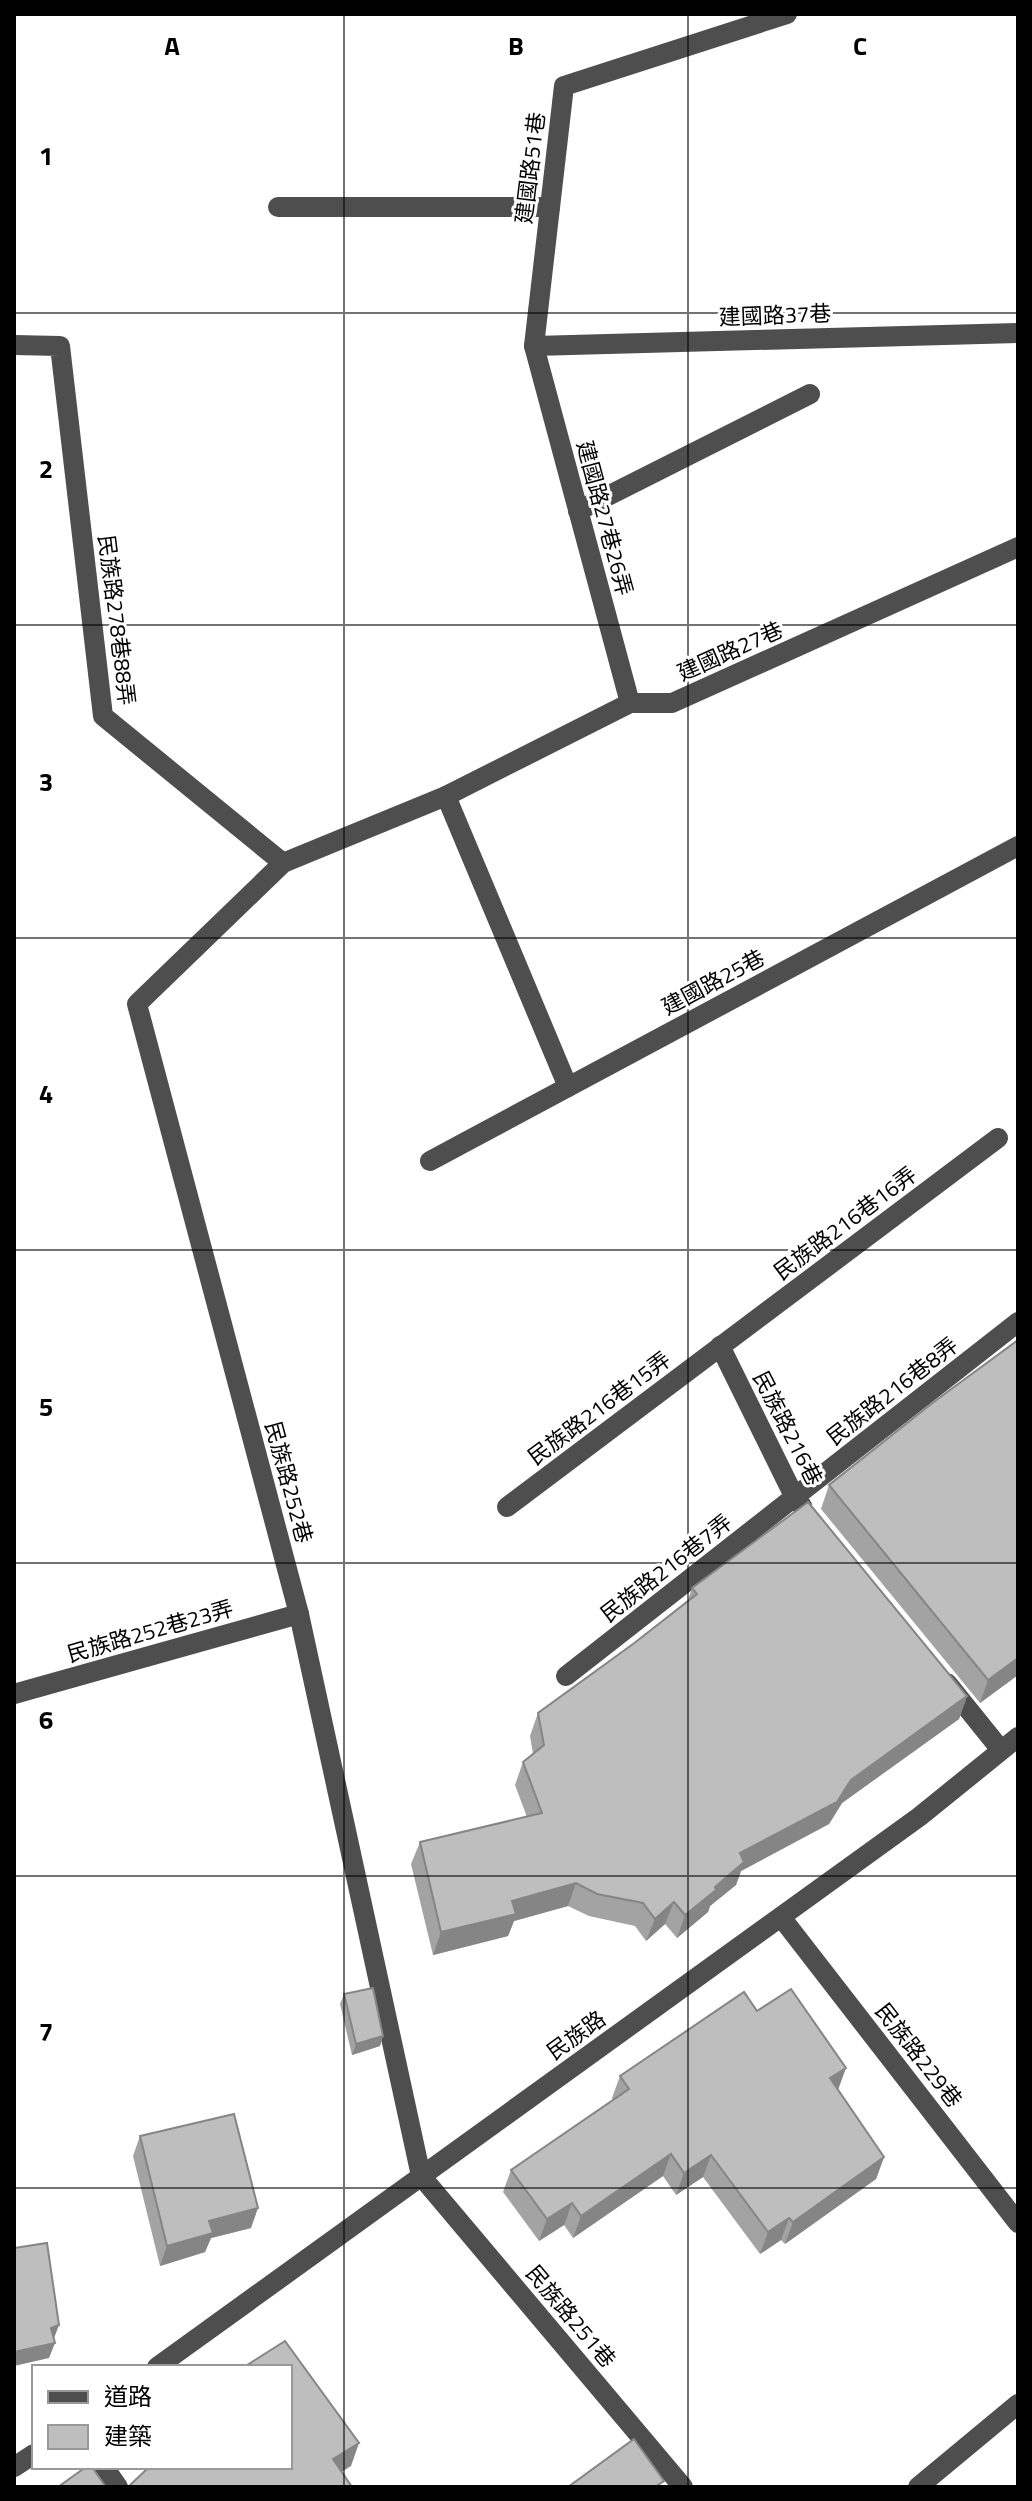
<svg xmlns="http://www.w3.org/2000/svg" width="1032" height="2501" font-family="'Titillium Web','Noto Sans TC',sans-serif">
<rect width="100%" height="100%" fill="#fff"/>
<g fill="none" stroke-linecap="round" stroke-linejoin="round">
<g stroke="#4e4e4e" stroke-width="20">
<path d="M278,207H550"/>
<path d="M14,345L60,346L103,716L283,863"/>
<path d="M534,346L1018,333"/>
<path d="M578,511L810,394"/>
<path d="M630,703L534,346L564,86L787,14"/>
<path d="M446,796L568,1087"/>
<path d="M430,1161L1018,846"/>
<path d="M720,1346L795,1498L802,1506"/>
<path d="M507,1507L998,1138"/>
<path d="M566,1676L1018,1322"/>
<path d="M947,1683L1001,1750"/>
<path d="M14,1694L299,1614"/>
<path d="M781,1917L1018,2223"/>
<path d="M157,2367L919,1817L1018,1737"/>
<path d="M14,2467L34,2454"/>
<path d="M104,2467L118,2487"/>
<path d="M683,2487L421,2176L299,1614L137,1004L283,863L446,796L630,703H672L1018,547"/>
<path d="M918,2487L1018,2404"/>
</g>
</g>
<g fill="#a3a3a3">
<path d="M829,1485L1018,1675L980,1703L821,1509Z"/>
<path d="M692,1588L967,1696L959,1719L842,1803L829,1824L741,1871L736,1885L710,1906L708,1912L677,1938L665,1924L646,1941L635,1926L589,1916L568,1906L514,1921L508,1936L433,1955L411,1864L420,1842L527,1817L515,1785L523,1762L533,1754L530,1736L538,1713L633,1644L688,1600Z"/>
<path d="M344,1994L383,2036L380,2046L352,2055L340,2004Z"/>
<path d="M757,2011L838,2089L884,2157L876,2179L785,2244L781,2240L760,2254L703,2177L676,2195L663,2176L573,2238L564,2225L539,2241L503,2192L511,2170L613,2100L612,2098L620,2076Z"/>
<path d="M140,2136L251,2228L211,2238L205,2252L160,2266L133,2156Z"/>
</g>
<g fill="#858585">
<path d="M1018,1658V1675L980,1703L988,1680Z"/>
<path d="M967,1696L959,1719L842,1803L829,1824L741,1871L736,1885L710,1906L708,1912L677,1938L685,1915L715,1887L740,1853L851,1780Z"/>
<path d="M576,1883L568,1906L514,1921L508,1936L433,1955L441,1932L512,1901Z"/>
<path d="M674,1902L665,1924L646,1941L655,1919Z"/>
<path d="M383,2036L380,2046L352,2055L356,2044Z"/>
<path d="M846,2068L838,2090L830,2078Z"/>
<path d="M671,2154L663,2176L573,2238L581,2216Z"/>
<path d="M711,2155L703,2177L676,2195L684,2173Z"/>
<path d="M884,2157L876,2179L785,2244L793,2222Z"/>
<path d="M572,2203L564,2225L539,2241L547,2219Z"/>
<path d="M258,2208L251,2228L211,2238L205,2252L160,2266L167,2246L209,2221Z"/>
<path d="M789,2218L781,2240L760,2254L768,2232Z"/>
<path d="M59,2325L53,2341L51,2328Z"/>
<path d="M55,2343L49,2358L14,2366V2352Z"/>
<path d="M359,2443L351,2466L324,2483L333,2459Z"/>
</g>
<g fill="#bebebe" stroke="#858585" stroke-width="2">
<path d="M1018,1340V1658L988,1680L829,1485L935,1401Z"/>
<path d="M808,1502L967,1696L851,1780L837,1802L740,1853L744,1862L715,1887L716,1890L685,1915L674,1902L655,1919L643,1903L597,1894L576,1883L512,1901L516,1914L441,1932L420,1842L542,1813L523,1762L544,1745L538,1713L633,1644L697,1594L692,1588Z"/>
<path d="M373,1988L383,2036L356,2044L344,1994Z"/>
<path d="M791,1989L846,2068L830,2078L884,2157L793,2222L789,2218L768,2232L711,2155L684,2173L671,2154L581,2216L572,2203L547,2219L511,2170L629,2089L620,2076L744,1992L757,2011Z"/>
<path d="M234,2114L258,2208L209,2221L213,2233L167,2246L140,2136Z"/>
<path d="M47,2243L59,2325L51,2328L55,2343L14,2352V2248Z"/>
<path d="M285,2341L359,2443L333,2459L352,2487H128L149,2467H290V2367H244Z"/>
<path d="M634,2439L664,2481L655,2487H568Z"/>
<path d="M86,2467H92L106,2487H58Z"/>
</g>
<path fill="none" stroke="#000" stroke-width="2" stroke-opacity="0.55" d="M344,14V2487M688,14V2487M14,313H1018M14,625H1018M14,938H1018M14,1250H1018M14,1563H1018M14,1876H1018M14,2188H1018"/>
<g text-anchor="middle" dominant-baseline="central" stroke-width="6" stroke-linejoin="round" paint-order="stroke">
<g font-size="22" fill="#000" stroke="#fff">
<text transform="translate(530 168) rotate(-83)">建國路51巷</text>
<text transform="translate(775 315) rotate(-2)">建國路37巷</text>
<text transform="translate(605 518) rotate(75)">建國路27巷26弄</text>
<text transform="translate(117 620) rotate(83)">民族路278巷88弄</text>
<text transform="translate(730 651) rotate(-24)">建國路27巷</text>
<text transform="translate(713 982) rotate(-28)">建國路25巷</text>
<text transform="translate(845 1223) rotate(-37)">民族路216巷16弄</text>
<text transform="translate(892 1391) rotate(-38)">民族路216巷8弄</text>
<text transform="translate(599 1408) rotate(-37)">民族路216巷15弄</text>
<text transform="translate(788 1428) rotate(63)">民族路216巷</text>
<text transform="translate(289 1482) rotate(75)">民族路252巷</text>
<text transform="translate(666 1568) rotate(-38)">民族路216巷7弄</text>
<text transform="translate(150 1631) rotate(-16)">民族路252巷23弄</text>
<text transform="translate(576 2035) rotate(-36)">民族路</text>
<text transform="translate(919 2055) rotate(52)">民族路229巷</text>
<text transform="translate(571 2316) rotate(50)">民族路251巷</text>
</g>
</g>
<g font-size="26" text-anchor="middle" font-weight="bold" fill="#000" stroke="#fff" stroke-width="6" stroke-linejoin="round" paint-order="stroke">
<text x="172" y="55">A</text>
<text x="516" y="55">B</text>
<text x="860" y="55">C</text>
<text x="46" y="165">1</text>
<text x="46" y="478">2</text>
<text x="46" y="791">3</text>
<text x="46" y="1103">4</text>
<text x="46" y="1416">5</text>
<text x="46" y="1729">6</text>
<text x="46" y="2041">7</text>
</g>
<rect width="1032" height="2501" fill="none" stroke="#000000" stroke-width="32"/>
<rect x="32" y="2365" width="260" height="104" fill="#ffffff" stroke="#999999" stroke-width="2"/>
<rect x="48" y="2391" width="40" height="12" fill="#4e4e4e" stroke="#999999" stroke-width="2"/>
<text x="104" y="2405" font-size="24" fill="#000000">道路</text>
<rect x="48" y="2425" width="40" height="24" fill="#bebebe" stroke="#999999" stroke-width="2"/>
<text x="104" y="2445" font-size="24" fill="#000000">建築</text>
</svg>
